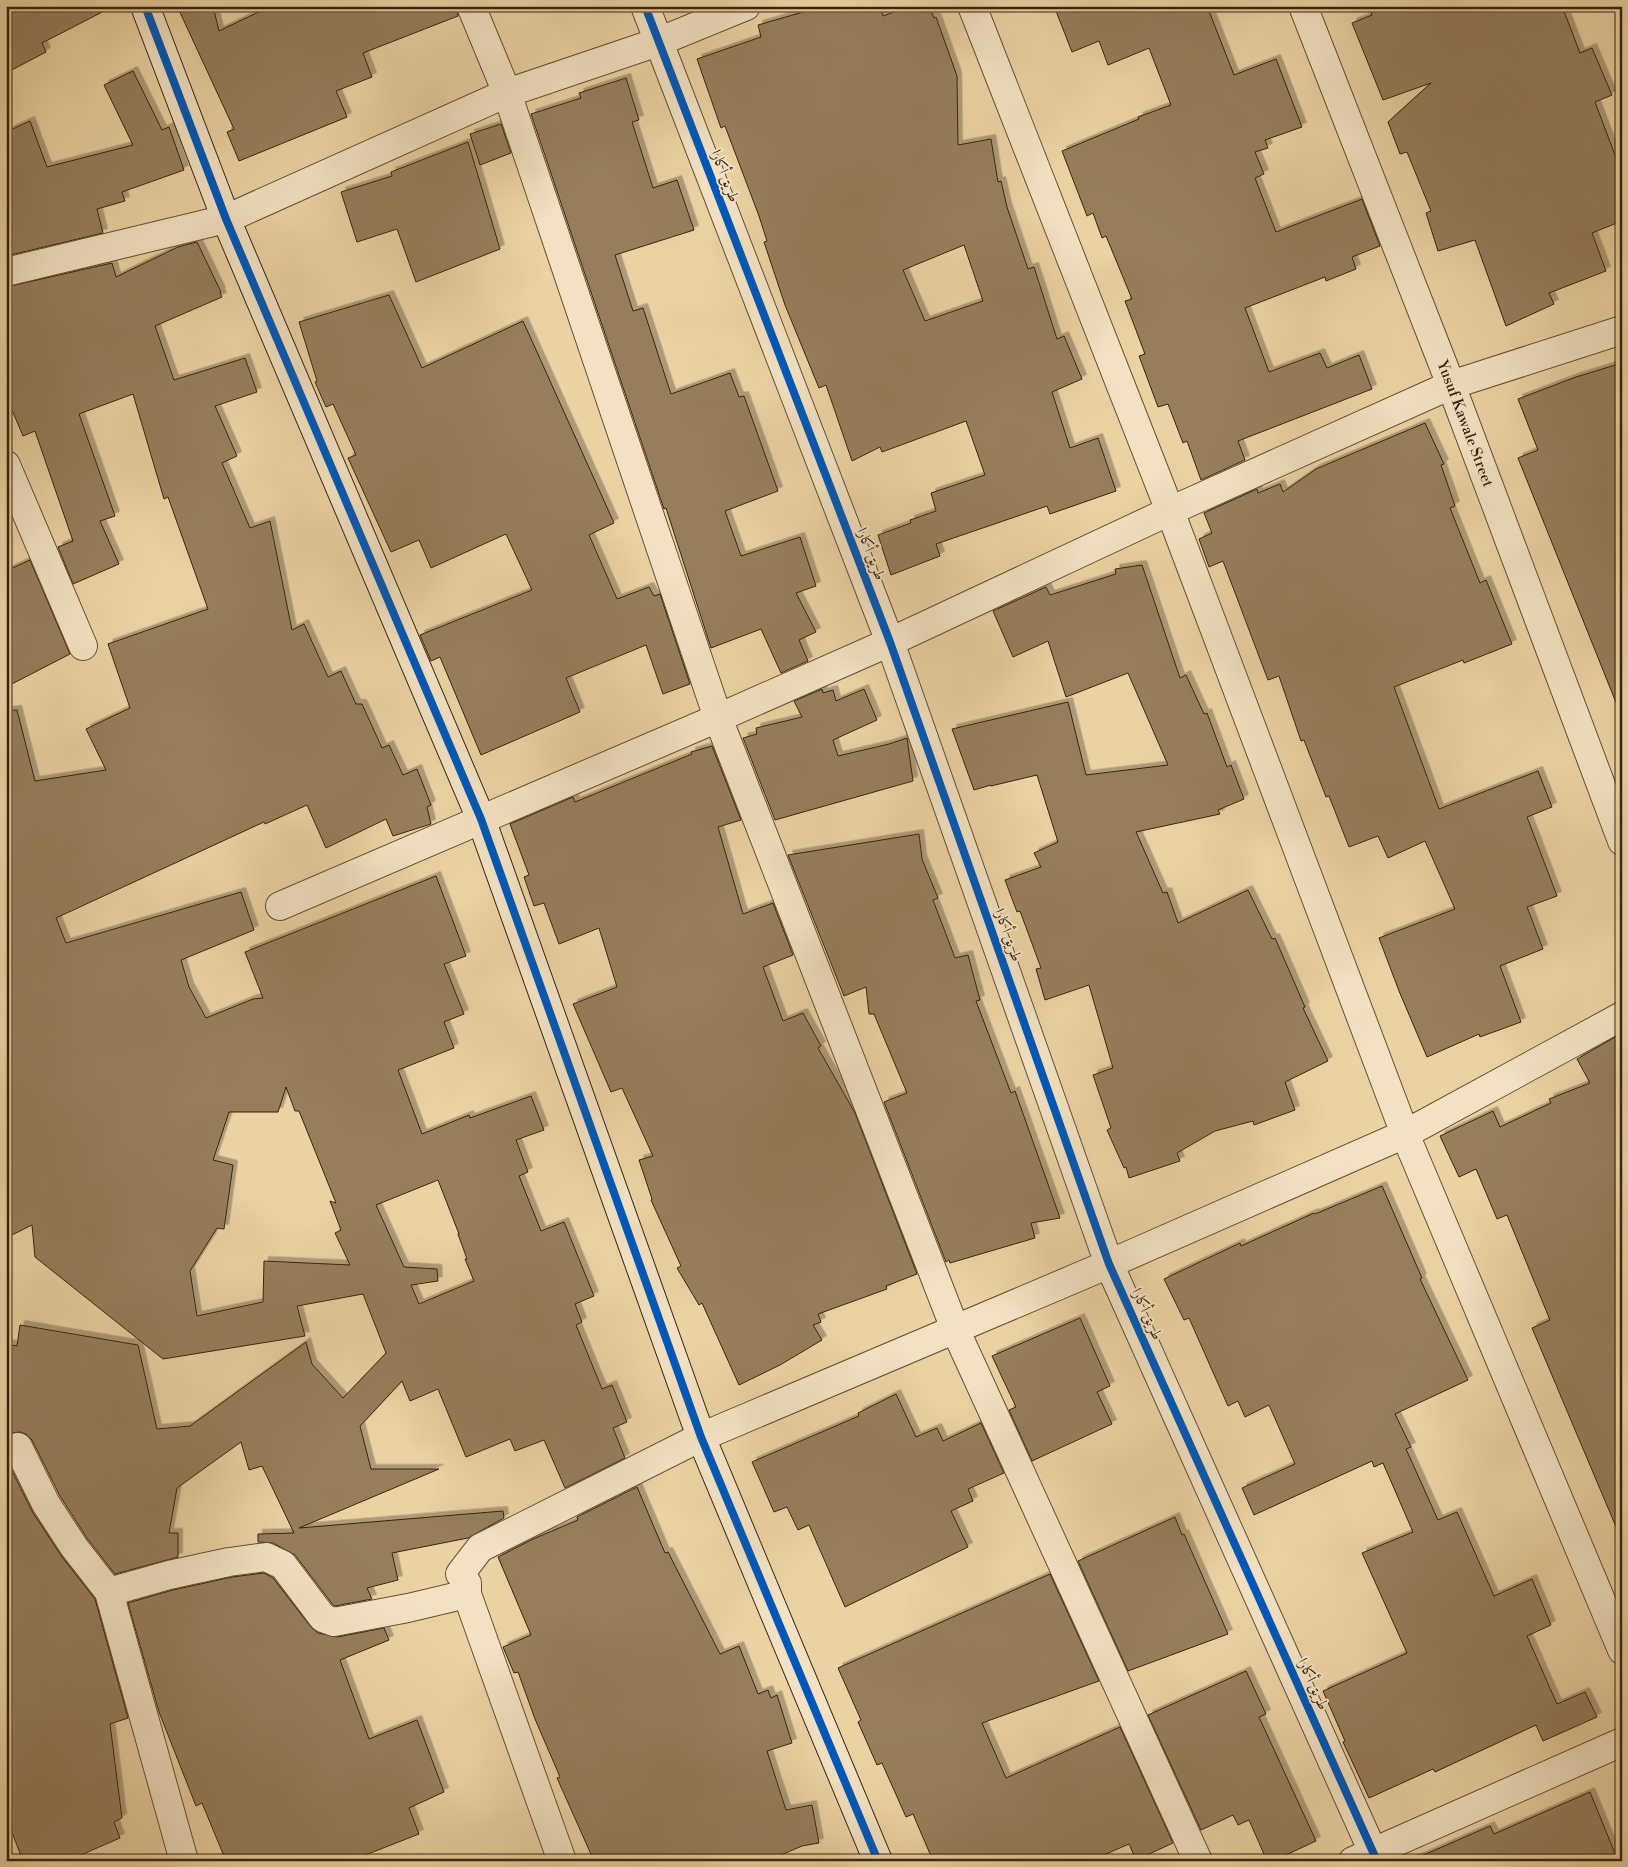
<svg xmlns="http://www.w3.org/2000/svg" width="1628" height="1867" font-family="'Libre Bodoni',Amiri,serif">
<defs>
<filter id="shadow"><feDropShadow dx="4.5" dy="-4.5" stdDeviation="0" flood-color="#0004"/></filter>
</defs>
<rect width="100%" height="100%" fill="#ebd2a3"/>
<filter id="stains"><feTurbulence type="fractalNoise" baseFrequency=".004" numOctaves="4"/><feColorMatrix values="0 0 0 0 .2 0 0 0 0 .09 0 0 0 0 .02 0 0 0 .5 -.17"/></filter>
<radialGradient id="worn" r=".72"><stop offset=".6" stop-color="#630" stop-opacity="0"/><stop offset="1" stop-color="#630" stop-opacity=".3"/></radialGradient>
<g fill="#967e5b" stroke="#39230d" fill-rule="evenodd" filter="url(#shadow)">
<path d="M6,6H114L42,43L46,52L6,73Z"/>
<path d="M177,6H213L219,31L271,6H456L458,16L363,53L372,77L336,91L347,117L239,161L227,132L234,129Z"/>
<path d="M824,6H880L883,16L911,6H929L934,18L936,17L957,76L958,145L991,139L998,182L1001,181L1007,207L1028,269L1034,267L1057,339L1064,336L1082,379L1052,392L1070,448L1098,438L1116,491L1050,514L1047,506L936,544L940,556L891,575L878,535L911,523L910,520L936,511L931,493L985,475L966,421L882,452L880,447L852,461L826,385L819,388L785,305L764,242L767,241L759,216L725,126L721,128L697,59L761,37L758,25ZM964,245L983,301L925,321L903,270Z"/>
<path d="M1054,6H1207L1234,75L1276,59L1302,127L1265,140L1268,148L1255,152L1264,174L1255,178L1276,232L1362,199L1380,246L1352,257L1356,269L1326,281L1325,277L1245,308L1269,372L1320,353L1327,368L1359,355L1372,389L1238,441L1245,460L1201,480L1187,441L1183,443L1168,404L1158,407L1139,356L1145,354L1125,301L1132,299L1106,236L1102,238L1093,213L1087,216L1062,151L1139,119L1138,117L1171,105L1149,48L1108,65L1099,41L1072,52Z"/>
<path d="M1369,6H1562L1580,53L1592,48L1612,95L1595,102L1615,155L1622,152V221L1592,233L1606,271L1549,293L1554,304L1506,326L1475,240L1438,251L1426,213L1431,211L1407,152L1400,154L1388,122L1431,83L1383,100L1352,23L1372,15Z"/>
<path d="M133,71L162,130L169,127L184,170L122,192L125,201L97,209L103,233L6,256V132L30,121L47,167L133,145L104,85Z"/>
<path d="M626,78L639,120L632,122L653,188L677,180L694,230L615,255L633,311L643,308L671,394L730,373L739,397L744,396L778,491L725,511L741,556L800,537L816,586L796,593L816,632L799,640L808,661L781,673L761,629L711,648L666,508L664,509L531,114L581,98L579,93Z"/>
<path d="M501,124L511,153L480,165L470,134Z"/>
<path d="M468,142L500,249L416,282L397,229L357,242L341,192L392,176L391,172Z"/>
<path d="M197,242L221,292L220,293L222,297L155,326L174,380L245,358L257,392L215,406L237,456L222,463L250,528L270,521L292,630L304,624L328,677L341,671L356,704H362L382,748L389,745L403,775L417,769L431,805L427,807L431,824L393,836L386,819L326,848L307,805L265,824L264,822L56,918L66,943L241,892L254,930L181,960L189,987L206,1018L253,999L263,998L245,952L436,876L466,956L444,964L464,1014L444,1022L454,1048L398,1070L422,1134L469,1115L470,1118L531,1096L544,1130L516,1140L528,1172L519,1176L541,1231L564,1222L594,1296L575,1304L582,1322L576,1325L602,1389L612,1385L627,1422L613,1428L625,1458L565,1488L544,1440L515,1451L510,1439L466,1457L438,1389L410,1401L402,1381L360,1426L371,1469H439L299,1528L503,1511L504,1518L468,1538L392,1553L398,1580L367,1588L372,1599L335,1606L333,1605L295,1555L273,1543L258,1542V1534L294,1533L262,1466L249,1470L241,1442L177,1488L169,1533H178V1557L115,1574L87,1538L60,1496L32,1440L26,1434L20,1432L12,1433L6,1437V1344L17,1346L20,1325L138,1345L157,1429L190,1426L306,1342L312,1364L343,1398L386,1353L363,1294L297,1306L305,1336L163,1359L35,1257L32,1225L6,1238V711L17,710L35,781L106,770L86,729L130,708L108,644L208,609L168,497L164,499L133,394L79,414L115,516L100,521L119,564L73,584L58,547L73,541L35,431L23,436L6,396V287L112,263L116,277L178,247ZM286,1087L295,1111H299L336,1203L330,1201L341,1230L335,1233L350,1265L264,1261L263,1302L197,1316L190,1271L217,1228L224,1229L233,1165L213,1160L229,1112H278ZM438,1180L459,1234H458L467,1259H465L474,1281L419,1304L411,1285L438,1281L437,1269L404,1267L376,1205Z"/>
<path d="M389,295L422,368L523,321L614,523L589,535L617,599L649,587L654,596L660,594L690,684L663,694L646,645L566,678L580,712L481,755L440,657L431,661L420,635L532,590L506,534L431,568L419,540L391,552L348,458L356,455L333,404L326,407L315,382L317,381L299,322Z"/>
<path d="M1622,363V710H1619L1518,458L1538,450L1518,399L1576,377Z"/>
<path d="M1425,423L1444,464L1441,465L1455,506L1450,508L1480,583L1486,580L1512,644L1464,663L1463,660L1394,687L1439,809L1538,771L1552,807L1527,817L1557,896L1527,907L1543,949L1500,966L1521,1022L1480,1037L1479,1034L1427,1057L1399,991L1379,938L1455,909L1425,841L1388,858L1378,836L1349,847L1329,796L1326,797L1304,740L1301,741L1279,676L1268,680L1223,561L1209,567L1199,539L1212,533L1204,513L1257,489L1258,493L1280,484L1283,492L1316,469Z"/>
<path d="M30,560L70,654L6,687V571Z"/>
<path d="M1142,565L1180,678L1186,675L1204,714L1207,713L1227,767L1231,765L1244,799L1218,810L1220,814L1136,832L1163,893L1167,892L1178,923L1248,890L1272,939L1275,938L1305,1007L1303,1008L1328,1061L1285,1082L1295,1110L1254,1125L1253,1121L1215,1131L1177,1153L1180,1161L1129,1178L1126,1167L1124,1168L1107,1130L1111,1128L1093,1075L1113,1068L1089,985L1045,1000L1036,969L1041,968L1020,911L1017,912L1005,880L1041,867L1034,853L1058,842L1037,775L991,786V785L974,790L952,729L1068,702L1086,775L1168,765L1128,673L1066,697L1048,641L1013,657L993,611L1046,587L1050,595L1116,574L1115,569Z"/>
<path d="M822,689L823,693L833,690L836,701L864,689L877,720L833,740L838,756L889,744L907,738L913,781L775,820L743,738L757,734L756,728L802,717L794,701Z"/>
<path d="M712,746L741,820L718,827L743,914L773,903L793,955L763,967L783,1021L803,1013L821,1046L818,1048L855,1113L917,1274L886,1286L887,1289L818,1314L821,1322L813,1325L822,1340L780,1365L739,1385L702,1303L699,1305L677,1268L681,1266L651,1200L652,1199L639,1160L653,1156L622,1088L611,1092L573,1004L617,987L599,928L559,944L544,903L534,906L524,877L529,875L510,824L573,797L575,802L692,754L691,752Z"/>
<path d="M919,834L922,859L938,898L933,900L955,958L968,955L980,1000L976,1001L1011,1093L1015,1091L1060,1218L1031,1223L1035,1238L950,1263L949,1260L946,1262L884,1102L907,1093L874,1014H869L866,987L844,996L788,855Z"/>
<path d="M1617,1036L1622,1044V1541L1532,1328L1550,1320L1507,1215L1497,1219L1476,1169L1459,1177L1440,1136L1493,1111L1500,1127L1551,1103L1549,1099L1590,1083L1577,1059Z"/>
<path d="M1382,1186L1422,1278L1420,1279L1468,1380L1395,1414L1411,1447L1406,1449L1438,1520L1457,1512L1494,1596L1532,1579L1551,1625L1527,1636L1557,1704L1585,1692L1597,1717L1543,1741L1536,1725L1435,1772L1433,1769L1369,1798L1343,1742L1345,1741L1323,1691L1407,1653L1362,1553L1413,1532L1383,1463L1374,1467L1372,1461L1254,1515L1242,1488L1295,1464L1269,1405L1245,1417L1238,1401L1228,1406L1189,1318L1184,1320L1164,1279L1240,1243L1241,1246L1314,1213L1315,1214Z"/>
<path d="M1080,1318L1110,1386L1097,1392L1112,1424L1032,1461L1009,1410L1016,1407L992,1356Z"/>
<path d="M896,1394L916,1437L937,1428L943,1441L981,1423L1004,1473L968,1489L973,1501L951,1511L968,1547L845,1607L809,1525L798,1530L787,1507L774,1512L752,1462L859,1416L858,1413Z"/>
<path d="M6,1459L33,1513L62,1557L95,1599L128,1718L110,1724L122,1818L114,1822L120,1838L67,1861H23L6,1817Z"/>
<path d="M637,1487L665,1553L668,1552L720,1654L739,1646L758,1694L768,1690L771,1698L777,1695L792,1743L767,1751L786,1810L812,1805L819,1843L802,1846L767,1861H594L557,1778L560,1777L535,1719L518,1672L514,1673L503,1647L531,1635L498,1557L533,1539L578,1520L577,1517Z"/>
<path d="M1175,1517L1182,1535L1184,1534L1228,1634L1128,1671L1078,1561Z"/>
<path d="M264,1573L273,1578L311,1627L318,1633L337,1637L384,1628L389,1640L340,1660L369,1739L417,1720L444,1792L409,1808L419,1834L350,1861H226L202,1803L196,1806L159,1712L128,1603L173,1590L232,1577Z"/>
<path d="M1050,1574L1099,1681L982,1723L1006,1778L1120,1727L1173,1843L1136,1860L1129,1844L1090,1861H933L913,1814L906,1817L882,1763L877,1765L858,1722L861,1720L838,1668Z"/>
<path d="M1246,1671L1266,1714L1259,1717L1316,1841L1273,1861H1267L1249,1820L1238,1825L1233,1815L1201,1830L1148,1715Z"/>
<path d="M1590,1792L1618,1861H1410L1490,1826L1494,1834Z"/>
</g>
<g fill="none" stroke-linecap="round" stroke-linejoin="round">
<defs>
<g id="street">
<path d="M471,6L507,93L718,718L955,1329L1198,1861"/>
<path d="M645,6L890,642L1109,1264L1377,1861"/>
<path d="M972,6L1170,511L1405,1134L1622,1650"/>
<path id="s1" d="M1303,6L1451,385L1622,841"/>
<path d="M6,272L226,219L507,93L658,42L746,6"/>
<path d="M6,465L83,646"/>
<path d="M280,906L718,718L890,642L1170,511L1451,385L1622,330"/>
<path d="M18,1447L46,1504L74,1547L109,1592L184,1861"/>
<path d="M109,1592L169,1575L229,1562L266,1557L283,1565L323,1618L334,1622L408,1608L467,1594"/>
<path d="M562,1861L467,1594V1583L460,1574L480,1548L701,1437L1109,1264L1405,1134L1622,1016"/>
<path d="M1353,1861L1622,1742"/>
</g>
<path id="secondary" d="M145,6L226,219L481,819L701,1437L878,1861"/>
</defs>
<use href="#street" stroke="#664f32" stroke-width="30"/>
<use href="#secondary" stroke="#39230d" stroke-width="30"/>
<use href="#street" stroke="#f2e2c3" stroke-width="28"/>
<use href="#secondary" stroke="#f2e2c3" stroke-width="28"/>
<defs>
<g id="cycleway">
<path d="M145,6L226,219L481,819L701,1437L878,1861"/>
<path d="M645,6L890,642L1109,1264L1377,1861"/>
</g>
</defs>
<use href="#cycleway" stroke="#f2e2c3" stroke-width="11"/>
<use href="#cycleway" stroke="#0057b8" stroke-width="8"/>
</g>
<g text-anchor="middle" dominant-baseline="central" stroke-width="4" stroke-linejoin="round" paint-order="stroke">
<g font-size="15" fill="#39230d" stroke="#f2e2c3">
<text transform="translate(725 176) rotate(69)">طريق أكارا</text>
<text stroke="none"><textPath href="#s1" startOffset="448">Yusuf Kawale Street</textPath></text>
<text transform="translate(871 554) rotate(69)">طريق أكارا</text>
<text transform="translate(1008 935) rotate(71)">طريق أكارا</text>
<text transform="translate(1147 1314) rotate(66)">طريق أكارا</text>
<text transform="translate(1313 1684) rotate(66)">طريق أكارا</text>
</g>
</g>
<rect width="1628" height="1867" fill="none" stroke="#ebd2a3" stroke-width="25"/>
<rect x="8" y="8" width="1613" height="1852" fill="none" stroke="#39230d" stroke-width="2.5"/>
<rect x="12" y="12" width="1603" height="1842" fill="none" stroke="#39230d"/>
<rect width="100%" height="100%" filter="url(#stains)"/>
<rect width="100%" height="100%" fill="url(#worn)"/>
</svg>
